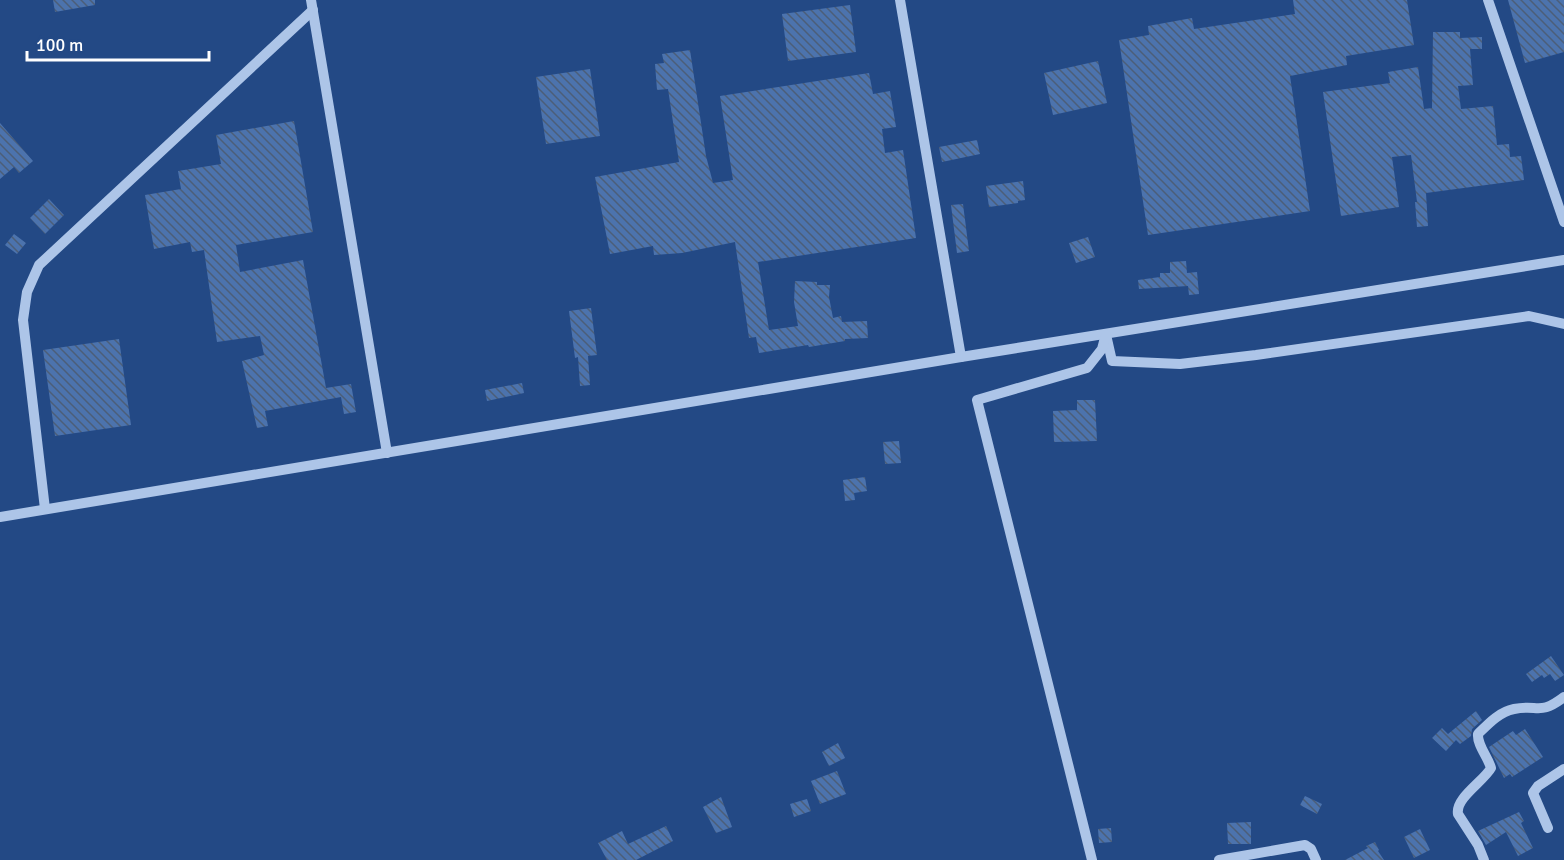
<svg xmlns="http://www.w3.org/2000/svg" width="1564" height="860" font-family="Signika,sans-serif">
<defs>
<pattern id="building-back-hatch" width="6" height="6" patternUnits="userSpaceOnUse" patternTransform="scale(1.5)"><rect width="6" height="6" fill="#4c73ad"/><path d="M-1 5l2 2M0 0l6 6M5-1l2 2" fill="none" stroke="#4c5e78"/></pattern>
</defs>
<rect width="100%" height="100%" fill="#234985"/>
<g fill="url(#building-back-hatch)">
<path d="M53,0H95V5L55,12Z"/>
<path d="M1293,0H1407L1414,45L1346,56L1347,65L1290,76L1310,211L1148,235L1119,40L1149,35L1148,26L1192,18L1194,29L1295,14Z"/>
<path d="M1508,0H1564V52L1525,63Z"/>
<path d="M850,5L856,52L788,61L782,14Z"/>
<path d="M1433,32H1460V38L1482,37V49H1470L1473,85L1458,86L1461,109L1493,106L1497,145L1509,144L1510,157L1521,156L1524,180L1426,193L1428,226L1417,227L1415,202H1417L1411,155L1392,157L1399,207L1341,216L1323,92L1390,83L1388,72L1418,67L1424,109L1432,108Z"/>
<path d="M690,50L706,156L713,183L733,180L720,96L869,73L873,94L890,91L896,127L882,129L885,153L903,150L916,238L758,262L769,330L798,326L794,302L795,281L817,282V285H830L829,297L833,318L841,316L842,322L867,321L868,338L845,339V341L809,347L808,345L759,353L756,337L749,338L735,242L682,253L654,255L653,246L610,254L595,177L679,162L668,89L657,90L655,64L664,63L662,54Z"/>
<path d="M1098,61L1107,103L1053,115L1044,73Z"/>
<path d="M590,69L600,136L546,144L536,77Z"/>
<path d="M294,121L313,232L236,245L240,272L303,260L326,388L351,384L356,412L344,414L341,397L265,411L268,426L257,428L242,361L264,355L260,336L217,342L204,250L192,252L190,242L154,249L145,195L181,189L178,171L221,164L216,135Z"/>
<path d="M0,123L33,161L19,173L14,167L0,179Z"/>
<path d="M977,140L980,154L942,162L939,147Z"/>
<path d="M1023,181L1025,200L1018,201V203L989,207L986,186Z"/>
<path d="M49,199L64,215L45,234L30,218Z"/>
<path d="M963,204L969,251L957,253L951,205Z"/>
<path d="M14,234L26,243L17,254L5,245Z"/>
<path d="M1088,237L1095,257L1076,263L1069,243Z"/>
<path d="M1186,261L1187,273L1197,272L1199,294L1189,295L1188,286L1139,289L1138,280L1160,277V273H1170V262Z"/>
<path d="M591,308L597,355L588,356L590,385L580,386L578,357L575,358L569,311Z"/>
<path d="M119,339L131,425L55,436L43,350Z"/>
<path d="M522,383L524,393L487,401L485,390Z"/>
<path d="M1077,400H1095L1097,441L1054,442L1053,411L1077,410Z"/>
<path d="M899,441L901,463L885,464L883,442Z"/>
<path d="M865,477L867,491L854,493L855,500L845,501L843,480Z"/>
<path d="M1551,656L1564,675L1555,681L1550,674L1544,678L1542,675L1532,682L1526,674Z"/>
<path d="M1476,711L1482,720L1472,729L1471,736L1460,744L1456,740L1446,751L1432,738L1442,728L1448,734Z"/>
<path d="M1525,729L1543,757L1512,777L1510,774L1504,778L1489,747L1513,731L1516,735Z"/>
<path d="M838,743L845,758L829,766L822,752Z"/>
<path d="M837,771L846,794L820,804L811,781Z"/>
<path d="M1305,796L1322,804L1317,814L1300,805Z"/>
<path d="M721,797L732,827L716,833L703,807Z"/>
<path d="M807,799L811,811L794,817L790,804Z"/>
<path d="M1519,812L1524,821L1521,823L1533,848L1518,856L1506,832L1486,845L1478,831Z"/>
<path d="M1251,822V844H1228L1227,823Z"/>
<path d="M666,826L673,841L636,860H607L598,843L622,831L628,844Z"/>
<path d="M1111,828L1112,842L1099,843L1098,829Z"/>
<path d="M1420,829L1430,850L1414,858L1404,837Z"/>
<path d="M1375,842L1379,850L1378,851L1384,860H1345L1368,848L1366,846Z"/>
</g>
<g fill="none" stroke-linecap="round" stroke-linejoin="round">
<g stroke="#adc5e8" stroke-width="10">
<path d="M311,0L387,453"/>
<path d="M900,0L961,357"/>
<path d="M1488,0L1564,222"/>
<path d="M1107,339L1112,361L1180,364L1256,355L1529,316L1564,324"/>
<path d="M45,509L23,320L27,292L39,265L313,10"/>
<path d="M0,517L961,357L1564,260"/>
<path d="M1548,828L1533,793L1538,786L1564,769"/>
<path d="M1092,860L977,400L1087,368L1102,349L1106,334"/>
<path d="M1219,860L1305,845L1311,849L1316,860"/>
<path d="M1484,860L1478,845L1458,814C1455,798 1484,781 1491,768C1488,757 1477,745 1478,734C1488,724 1499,712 1514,709C1539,704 1539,716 1564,697"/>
</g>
</g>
<path d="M27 51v9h182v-9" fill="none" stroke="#ffffff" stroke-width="3"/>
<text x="36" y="51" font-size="18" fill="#ffffff" stroke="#234985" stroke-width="4.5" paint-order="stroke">100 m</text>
</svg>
